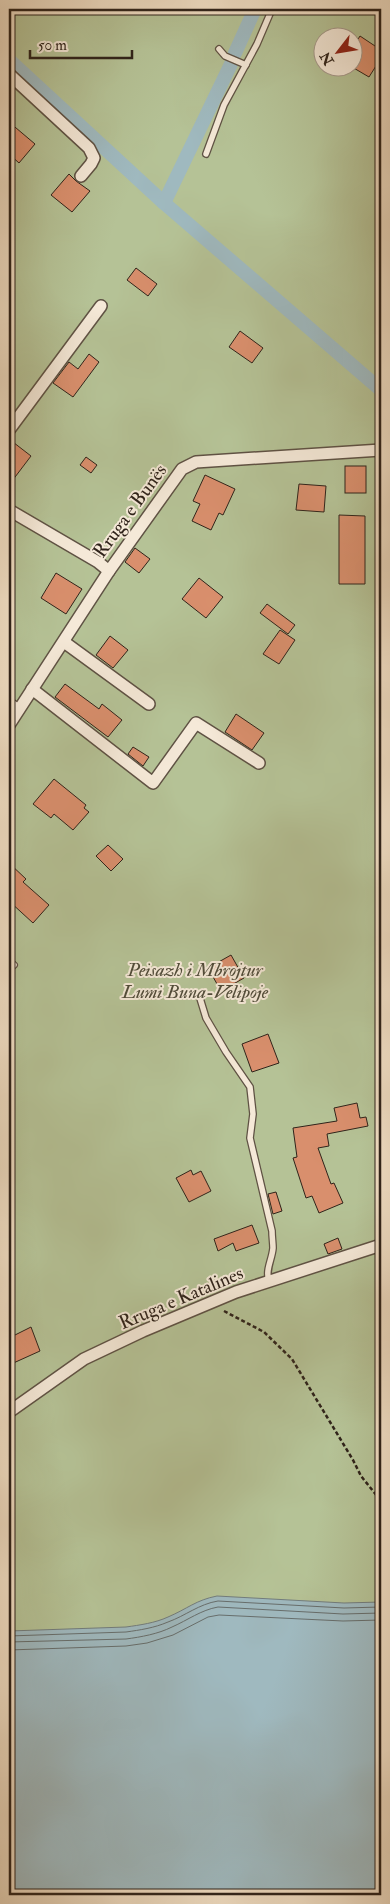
<svg xmlns="http://www.w3.org/2000/svg" width="390" height="1904" font-family="'IM FELL Double Pica',serif">
<rect width="100%" height="100%" fill="#efddc3"/>
<filter id="stains"><feTurbulence type="fractalNoise" baseFrequency=".004" numOctaves="4"/><feColorMatrix values="0 0 0 0 .2 0 0 0 0 .09 0 0 0 0 .02 0 0 0 .5 -.17"/></filter>
<radialGradient id="worn" r=".72"><stop offset=".6" stop-color="#630" stop-opacity="0"/><stop offset="1" stop-color="#630" stop-opacity=".3"/></radialGradient>
<path fill="#b5c296" stroke="#727258" fill-rule="evenodd" d="M9,9H381V1895H9ZM322,38H352V68H322Z"/>
<path fill="#9fb9bf" stroke="#727d7d" d="M217,1596L344,1603L381,1602V1895H9V1631L126,1627C140,1625 155,1623 168,1617C187,1609 196,1600 217,1596Z"/>
<g fill="none" stroke-linecap="round" stroke-linejoin="round">
<g stroke="#676e6c" stroke-width="1">
<path d="M9,1636L126,1632C140,1630 154,1628 168,1622C185,1616 199,1604 218,1601L344,1608L381,1607"/>
<path d="M9,1642L126,1639C141,1637 158,1634 172,1627C188,1620 201,1610 218,1607L343,1614L381,1613"/>
<path d="M9,1650L126,1646L147,1643L173,1635L208,1617L219,1615L343,1621L381,1620"/>
</g>
<g stroke="#9fb9bf" stroke-width="14">
<path d="M235,53L255,9"/>
<path d="M9,60L164,203L381,390"/>
<path d="M164,203L231,64"/>
</g>
</g>
<g fill="#d98f6d" stroke="#2f231a">
<path d="M360,36L381,50V58L369,77L352,67V49Z"/>
<path d="M9,122L35,144L19,163L9,154Z"/>
<path d="M69,174L76,181L90,191L72,212L51,195Z"/>
<path d="M136,268L157,284L148,296L127,280Z"/>
<path d="M240,331L263,348L252,363L229,347Z"/>
<path d="M89,354L99,362L73,397L53,383L69,362L78,369Z"/>
<path d="M9,439L31,456L9,485Z"/>
<path d="M86,457L97,465L91,473L80,465Z"/>
<rect x="345" y="466" width="21" height="27"/>
<path d="M205,475L235,489L223,515L219,513L211,530L192,521L200,504L193,501Z"/>
<path d="M299,484L326,486L324,512L296,510Z"/>
<path d="M339,515L365,516V584H339Z"/>
<path d="M135,548L150,559L139,573L125,562Z"/>
<path d="M56,573L82,589L66,614L41,598Z"/>
<path d="M199,578L223,597L206,618L182,599Z"/>
<path d="M267,604L295,625L288,634L260,613Z"/>
<path d="M280,630L295,640L279,664L263,654Z"/>
<path d="M110,636L128,650L113,668L96,655Z"/>
<path d="M65,684L99,709L102,704L122,720L108,737L55,697Z"/>
<path d="M236,714L264,733L252,750L225,732Z"/>
<path d="M133,747L149,757L143,766L128,754Z"/>
<path d="M54,779L86,805L84,808L89,812L73,830L54,814L51,818L33,804Z"/>
<path d="M108,845L123,859L111,871L96,856Z"/>
<path d="M9,863L26,879L23,882L49,905L33,923L9,901Z"/>
<path d="M231,955L244,978L221,991L208,968Z"/>
<path d="M268,1034L279,1063L252,1072L242,1044Z"/>
<path d="M357,1103L360,1118L366,1117L368,1126L327,1134L329,1146L318,1148L331,1184L334,1183L343,1203L319,1213L312,1196L306,1198L293,1158L297,1157L293,1128L337,1121L334,1108Z"/>
<path d="M191,1170L193,1175L201,1171L211,1191L189,1202L176,1178Z"/>
<path d="M276,1192L282,1211L273,1214L268,1194Z"/>
<path d="M252,1225L259,1243L236,1251L233,1243L218,1251L214,1239Z"/>
<path d="M338,1238L342,1249L328,1254L324,1244Z"/>
<path d="M31,1327L40,1351L9,1365V1338Z"/>
</g>
<g fill="none" stroke-linecap="round" stroke-linejoin="round">
<defs>
<g id="service">
<path d="M219,49L225,56L246,65"/>
<path d="M206,154L224,105L257,44L272,9"/>
<path d="M9,700L20,708"/>
<path d="M9,961L14,965"/>
<path d="M199,995L206,1018L226,1052L250,1087L253,1114L250,1138L272,1231C272,1237 273,1243 273,1248C272,1260 265,1270 269,1281"/>
</g>
<g id="minor">
<path d="M9,74L89,148L94,158L91,164L81,176"/>
<path d="M9,430L101,306"/>
<path d="M9,510L98,562L109,571"/>
<path d="M64,642L149,704"/>
<path d="M32,689L153,783L196,723L259,763"/>
<path d="M9,725L109,571L182,469L196,462L381,450"/>
<path d="M9,1412L84,1359L143,1331L236,1292L381,1245"/>
</g>
</defs>
<use href="#service" stroke="#5f5244" stroke-width="8"/>
<use href="#minor" stroke="#5f5244" stroke-width="14"/>
<path stroke="#2f231a" stroke-width="2.5" stroke-dasharray="4 2.5" stroke-linecap="butt" d="M224,1311L264,1332L292,1359L353,1460L361,1476L381,1501"/>
<use href="#service" stroke="#f5e9d8" stroke-width="5.5"/>
<use href="#minor" stroke="#f5e9d8" stroke-width="11"/>
</g>
<g text-anchor="middle" dominant-baseline="central" stroke-width="4" stroke-linejoin="round" paint-order="stroke">
<g font-size="19" fill="#2f231a" stroke="#f5e9d8">
<text transform="translate(130 511) rotate(-54)">Rruga e Bunës</text>
<text transform="translate(181 1298) rotate(-23)">Rruga e Katalines</text>
</g>
<g font-size="19" font-style="italic" fill="#504b39" stroke="#f5e9d8">
<text x="195" y="970">Peisazh i Mbrojtur<tspan x="195" dy="22">Lumi Buna-Velipoje</tspan></text>
</g>
</g>
<rect width="390" height="1904" fill="none" stroke="#efddc3" stroke-width="30"/>
<rect x="10" y="10" width="370" height="1884" fill="none" stroke="#2f231a" stroke-width="2.5"/>
<rect x="15" y="15" width="360" height="1874" fill="none" stroke="#2f231a"/>
<g transform="translate(338 52) rotate(239)"><circle r="24" fill="#f5e9d8" stroke="#a69a8c"/>
<path d="M0-4L9 19L0 12L-9 19Z" fill="#8f2418"/>
<text y="-8" font-size="14" font-weight="bold" text-anchor="middle" fill="#2f231a">N</text>
</g>
<path d="M30 50v8h102v-8" fill="none" stroke="#2f231a" stroke-width="2.5"/>
<text x="38" y="50" font-size="15" fill="#2f231a" stroke="#f5e9d8" stroke-width="4" paint-order="stroke">50 m</text>
<rect width="100%" height="100%" filter="url(#stains)"/>
<rect width="100%" height="100%" fill="url(#worn)"/>
</svg>
